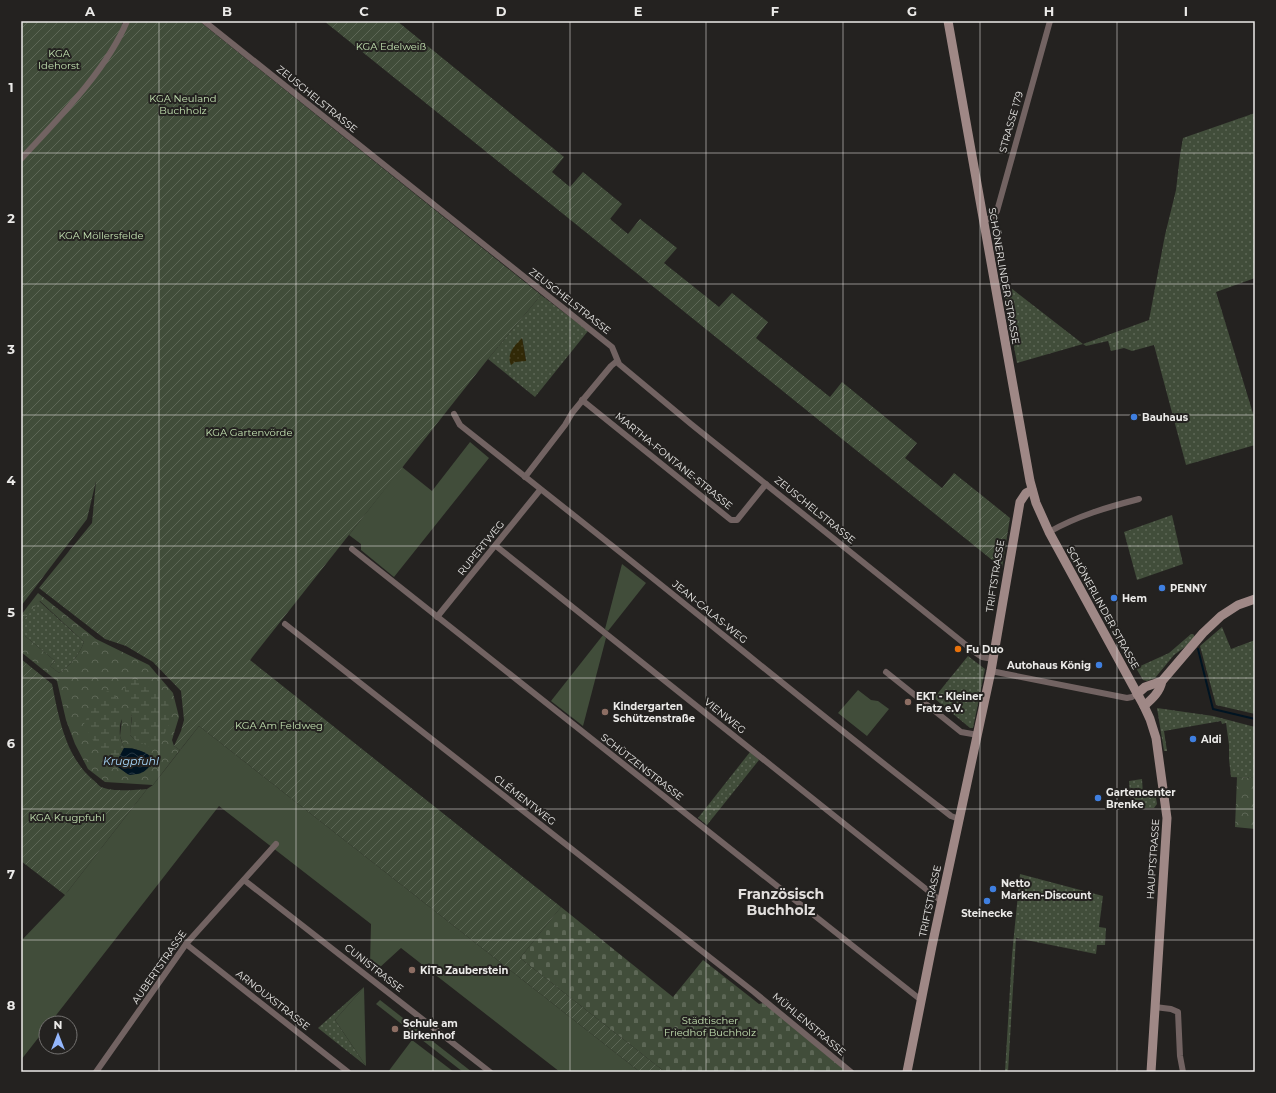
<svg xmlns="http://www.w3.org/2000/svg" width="1276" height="1093" font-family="Montserrat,sans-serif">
<defs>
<pattern id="grass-dots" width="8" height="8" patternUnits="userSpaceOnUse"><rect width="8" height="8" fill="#414d3a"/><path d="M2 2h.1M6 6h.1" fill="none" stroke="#5d6756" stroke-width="1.8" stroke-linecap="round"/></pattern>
<pattern id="forest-crowns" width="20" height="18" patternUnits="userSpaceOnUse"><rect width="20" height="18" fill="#414d3a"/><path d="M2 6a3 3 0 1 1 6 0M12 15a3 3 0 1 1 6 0" fill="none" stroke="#5d6756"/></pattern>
<pattern id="wetland-marsh" width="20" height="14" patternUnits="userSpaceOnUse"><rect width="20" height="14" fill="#414d3a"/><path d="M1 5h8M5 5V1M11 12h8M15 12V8" fill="none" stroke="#5d6756"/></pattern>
<pattern id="sand-dots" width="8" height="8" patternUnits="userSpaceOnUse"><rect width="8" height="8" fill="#312907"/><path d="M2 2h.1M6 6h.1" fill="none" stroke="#453e1f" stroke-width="1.8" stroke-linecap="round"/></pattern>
<pattern id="cemetery-stones" width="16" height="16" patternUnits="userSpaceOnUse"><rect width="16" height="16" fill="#414d3a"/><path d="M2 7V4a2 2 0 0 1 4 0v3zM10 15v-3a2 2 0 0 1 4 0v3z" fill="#5d6756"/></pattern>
<pattern id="garden-furrows" width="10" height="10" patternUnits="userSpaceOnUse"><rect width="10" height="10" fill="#414d3a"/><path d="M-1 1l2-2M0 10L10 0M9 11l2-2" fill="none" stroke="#5d6756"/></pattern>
<pattern id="water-waves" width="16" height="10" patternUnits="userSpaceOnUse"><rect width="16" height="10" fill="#001422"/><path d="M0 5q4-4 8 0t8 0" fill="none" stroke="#253642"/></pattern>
</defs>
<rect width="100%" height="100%" fill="#242220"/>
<g fill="url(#grass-dots)" fill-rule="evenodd">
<path d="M1255,113V278L1216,292L1255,420V445L1186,465L1154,345L1132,351L1124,348L1111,351L1108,341L1086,346L1083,344L1017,363L1002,281L1083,344L1149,320L1165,235L1176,190L1180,155L1183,138Z"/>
<path d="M541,295L588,331L535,397L488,359ZM522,338L526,360L515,362Z"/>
<path d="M1172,515L1183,564L1137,580L1124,532Z"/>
<path d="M39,601L84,642C79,655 71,665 59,673L50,666L55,661L25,636H21V623Z"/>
<path d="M1222,627L1231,649L1255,640V714L1216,705L1200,646Z"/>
<path d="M1191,634H1193L1195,637L1185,647L1174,655L1155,678L1147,681L1143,680L1136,668L1169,653Z"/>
<path d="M968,656L985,669L973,728H970L934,698Z"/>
<path d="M1157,708L1213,716L1255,727V778L1231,777L1229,759V745L1226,723L1222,724L1221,721L1164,731L1167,751H1164Z"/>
<path d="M750,752L759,760L707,825L698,818Z"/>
<path d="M1142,779L1143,795L1155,793L1157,804L1154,808H1131L1129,781Z"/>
<path d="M1020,874L1103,896L1099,927L1106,928L1105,945H1097L1096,954L1016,938L1008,1072H1005L1012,955Z"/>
<path d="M364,987L335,1020L366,1066L318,1028Z"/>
</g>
<g fill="url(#forest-crowns)" fill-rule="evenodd">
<path d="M38,593L96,639L149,665L173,693L179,717L172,740L174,746L180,750L153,785L105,782L88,769L75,744L66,720L57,681L21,652V636H25L55,661L50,666L59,673C71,665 79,655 84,642L40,601L21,623V615ZM132,714L135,740L130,735ZM122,719L120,736L124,748C135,748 146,751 154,760L129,775L106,758Z"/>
<path d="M1237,777L1255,778V829L1235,827Z"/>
</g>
<g fill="url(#wetland-marsh)">
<path d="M129,679L142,680L158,691L168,702L171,720L157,750L135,740L130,735C130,728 132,722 132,715C131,702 119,692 129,679Z"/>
<path d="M108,691C130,705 118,718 120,736C121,740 123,745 124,748L115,765C100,754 92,740 84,723L101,694Z"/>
</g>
<path fill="url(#sand-dots)" d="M522,338L526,361L515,362L511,365C506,354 515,345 522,338Z"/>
<path fill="url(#cemetery-stones)" d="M561,907L673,997L703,960L759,1004L763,1003L783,1018L847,1072H665L520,958Z"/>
<g fill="#414d3a">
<path d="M470,442L489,458L394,577L361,550V544L349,535L402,467L432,491Z"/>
<path d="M622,564L646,583L608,631L605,629Z"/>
<path d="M603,635L606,638L583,726L551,701Z"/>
<path d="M858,690L871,700L878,701L889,709L867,736L838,713Z"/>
<path d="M199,726L640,1072H560L401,948L378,969L370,963L371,924L219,806L50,1023H46V1028L21,1060V941L65,895L147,789L153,785Z"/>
<path d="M364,987L366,1066L335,1020Z"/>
<path d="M380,1000L472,1072H463L376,1004Z"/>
<path d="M412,1040L454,1072H388Z"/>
</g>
<g fill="url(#garden-furrows)">
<path d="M21,21H121L124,28L130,21H199L541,295L488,359L250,660L561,907L520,958L665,1072H640L199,726L180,750L174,746L181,731L184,720L181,691L153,662L126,646L105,639L39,588L92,523L96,481L87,519L21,606Z"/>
<path d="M324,21H397L564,157L552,172L570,187L583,172L622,204L610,219L628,234L640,219L677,248L664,263L719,307L732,293L768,322L756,338L830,397L842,382L917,443L905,458L942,488L954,473L1010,518L1002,568Z"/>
<path d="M21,659L52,684C59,718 65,755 92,779C95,781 98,785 101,787C113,792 135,790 147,789L65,895L21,861Z"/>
</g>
<path fill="url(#water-waves)" d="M124,748C135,748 146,751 154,760C146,772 143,774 129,775L115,765Z"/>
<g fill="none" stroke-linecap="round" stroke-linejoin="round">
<path stroke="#001422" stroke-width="2" d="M1198,649L1213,709L1255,719"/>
<g stroke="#726362" stroke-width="6">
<path d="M204,21L612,347L619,364L691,424L976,653L982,657L993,659"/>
<path d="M21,159C57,120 107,70 127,21"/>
<path d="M983,220L992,218L997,211L1050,21"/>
<path d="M582,400L731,520H737L766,484"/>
<path d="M454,414L460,425C515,469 570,512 625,556C734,643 841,732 951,816L959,819"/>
<path d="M525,477L565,425L572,413L611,366L617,361"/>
<path d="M1049,532C1077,516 1108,507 1139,499"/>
<path d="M496,546L941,901"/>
<path d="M352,549L921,1000"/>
<path d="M437,617L540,490"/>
<path d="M285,624L754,992L851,1072"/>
<path d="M991,671L1127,698L1132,697L1137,694"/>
<path d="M886,672L961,732L978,735"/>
<path d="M244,880L490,1072"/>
<path d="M186,944L348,1072"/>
<path d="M1155,1007L1171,1009L1178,1012L1180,1056L1183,1072"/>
<path d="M96,1072L186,944L276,844"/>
</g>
<g stroke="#9f8886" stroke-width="9">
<path d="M948,21L1030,481L1036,503L1049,532L1144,706L1150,719L1156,738L1167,818L1151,1072"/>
<path d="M1137,694L1145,687L1162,681L1203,633L1221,616L1238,605L1255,599"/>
<path d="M1144,706C1152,699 1160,692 1162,681"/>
<path d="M907,1072L932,946L991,671L1020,502L1026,493L1032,490"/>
</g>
</g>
<path fill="none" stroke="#ebeae8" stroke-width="1" stroke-opacity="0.55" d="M159,21V1072M296,21V1072M433,21V1072M570,21V1072M706,21V1072M843,21V1072M980,21V1072M1117,21V1072M21,153H1255M21,284H1255M21,415H1255M21,546H1255M21,678H1255M21,809H1255M21,940H1255"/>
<g fill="#3f7fe0" stroke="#242220" stroke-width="1.5">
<circle cx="1134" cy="417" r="4"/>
<circle cx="1162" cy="588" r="4"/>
<circle cx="1114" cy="598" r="4"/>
<circle cx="1099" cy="665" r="4"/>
<circle cx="1193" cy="739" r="4"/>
<circle cx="1098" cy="798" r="4"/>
<circle cx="993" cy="889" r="4"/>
<circle cx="987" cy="901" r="4"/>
</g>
<circle fill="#e8710a" stroke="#242220" stroke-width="1.5" cx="958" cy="649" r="4"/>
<g fill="#8d6e63" stroke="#242220" stroke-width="1.5">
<circle cx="908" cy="702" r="4"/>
<circle cx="605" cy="712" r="4"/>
<circle cx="412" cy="970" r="4"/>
<circle cx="395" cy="1029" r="4"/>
</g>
<g text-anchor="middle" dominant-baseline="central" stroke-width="4" stroke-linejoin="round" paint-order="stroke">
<g font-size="10" fill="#c2e0b0" stroke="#242220">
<text x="391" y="46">KGA Edelweiß</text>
<text x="59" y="53">KGA<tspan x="59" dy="12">Idehorst</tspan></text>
<text x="183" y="98">KGA Neuland<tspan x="183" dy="12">Buchholz</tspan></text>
<text x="101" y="235">KGA Möllersfelde</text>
<text x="249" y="432">KGA Gartenvörde</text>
<text x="279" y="725">KGA Am Feldweg</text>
<text x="67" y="817">KGA Krugpfuhl</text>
<text x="710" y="1020">Städtischer<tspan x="710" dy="12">Friedhof Buchholz</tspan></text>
</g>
<g font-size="10" fill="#ebeae8" stroke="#242220">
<text transform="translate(317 99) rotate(39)">ZEUSCHELSTRASSE</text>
<text transform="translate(1011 122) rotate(-74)">STRASSE 179</text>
<text transform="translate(1004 276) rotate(80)">SCHÖNERLINDER STRASSE</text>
<text transform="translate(570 301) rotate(38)">ZEUSCHELSTRASSE</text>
<text transform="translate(674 461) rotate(39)">MARTHA-FONTANE-STRASSE</text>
<text transform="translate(815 510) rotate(39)">ZEUSCHELSTRASSE</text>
<text transform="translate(481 548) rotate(-51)">RUPERTWEG</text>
<text transform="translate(995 576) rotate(-81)">TRIFTSTRASSE</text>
<text transform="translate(1103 608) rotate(61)">SCHÖNERLINDER STRASSE</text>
<text transform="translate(710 612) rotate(39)">JEAN-CALAS-WEG</text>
<text transform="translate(725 716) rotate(39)">VIENWEG</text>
<text transform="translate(642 767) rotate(38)">SCHÜTZENSTRASSE</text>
<text transform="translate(525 800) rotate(38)">CLÉMENTWEG</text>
<text transform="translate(1153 859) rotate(-86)">HAUPTSTRASSE</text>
<text transform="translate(930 901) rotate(-78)">TRIFTSTRASSE</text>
<text transform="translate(159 967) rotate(-55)">AUBERTSTRASSE</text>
<text transform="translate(374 968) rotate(38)">CUNISTRASSE</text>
<text transform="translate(273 1000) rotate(38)">ARNOUXSTRASSE</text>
<text transform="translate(809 1024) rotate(40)">MÜHLENSTRASSE</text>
</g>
<g font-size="10" font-weight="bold" fill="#ebeae8" stroke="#242220" text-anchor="start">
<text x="1142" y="417">Bauhaus</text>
<text x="1170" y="588">PENNY</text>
<text x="1122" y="598">Hem</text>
<text x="966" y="649">Fu Duo</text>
<text x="1091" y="665" text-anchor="end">Autohaus König</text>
<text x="916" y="696">EKT - Kleiner<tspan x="916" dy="12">Fratz e.V.</tspan></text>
<text x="613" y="706">Kindergarten<tspan x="613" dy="12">Schützenstraße</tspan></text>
<text x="1201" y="739">Aldi</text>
<text x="1106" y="792">Gartencenter<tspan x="1106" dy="12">Brenke</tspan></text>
<text x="1001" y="883">Netto<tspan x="1001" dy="12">Marken-Discount</tspan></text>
<text x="987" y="913" text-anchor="middle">Steinecke</text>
<text x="420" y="970">KiTa Zauberstein</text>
<text x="403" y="1023">Schule am<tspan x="403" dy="12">Birkenhof</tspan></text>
</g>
<g font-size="11" font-style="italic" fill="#a7d8fc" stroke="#242220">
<text x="131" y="761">Krugpfuhl</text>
</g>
<g font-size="14" font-weight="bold" fill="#e2dfdd" stroke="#242220">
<text x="781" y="894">Französisch<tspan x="781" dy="16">Buchholz</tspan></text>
</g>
</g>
<rect width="1276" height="1093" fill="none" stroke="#242220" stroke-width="44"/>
<g transform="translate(58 1035)"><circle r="19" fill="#242220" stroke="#747270"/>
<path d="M0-3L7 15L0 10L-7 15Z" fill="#94b7fd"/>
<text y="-6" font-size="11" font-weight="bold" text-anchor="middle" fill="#ebeae8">N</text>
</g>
<rect x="22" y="22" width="1232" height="1049" fill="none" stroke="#ebeae8" stroke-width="1.5"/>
<g font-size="13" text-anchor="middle" font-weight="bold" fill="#ebeae8">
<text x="90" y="16">A</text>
<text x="227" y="16">B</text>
<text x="364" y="16">C</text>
<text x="501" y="16">D</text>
<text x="638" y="16">E</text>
<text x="775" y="16">F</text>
<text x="912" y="16">G</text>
<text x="1049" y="16">H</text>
<text x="1186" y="16">I</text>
<text x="11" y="92">1</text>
<text x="11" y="223">2</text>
<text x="11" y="354">3</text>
<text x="11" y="485">4</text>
<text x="11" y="617">5</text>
<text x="11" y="748">6</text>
<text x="11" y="879">7</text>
<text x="11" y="1010">8</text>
</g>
</svg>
